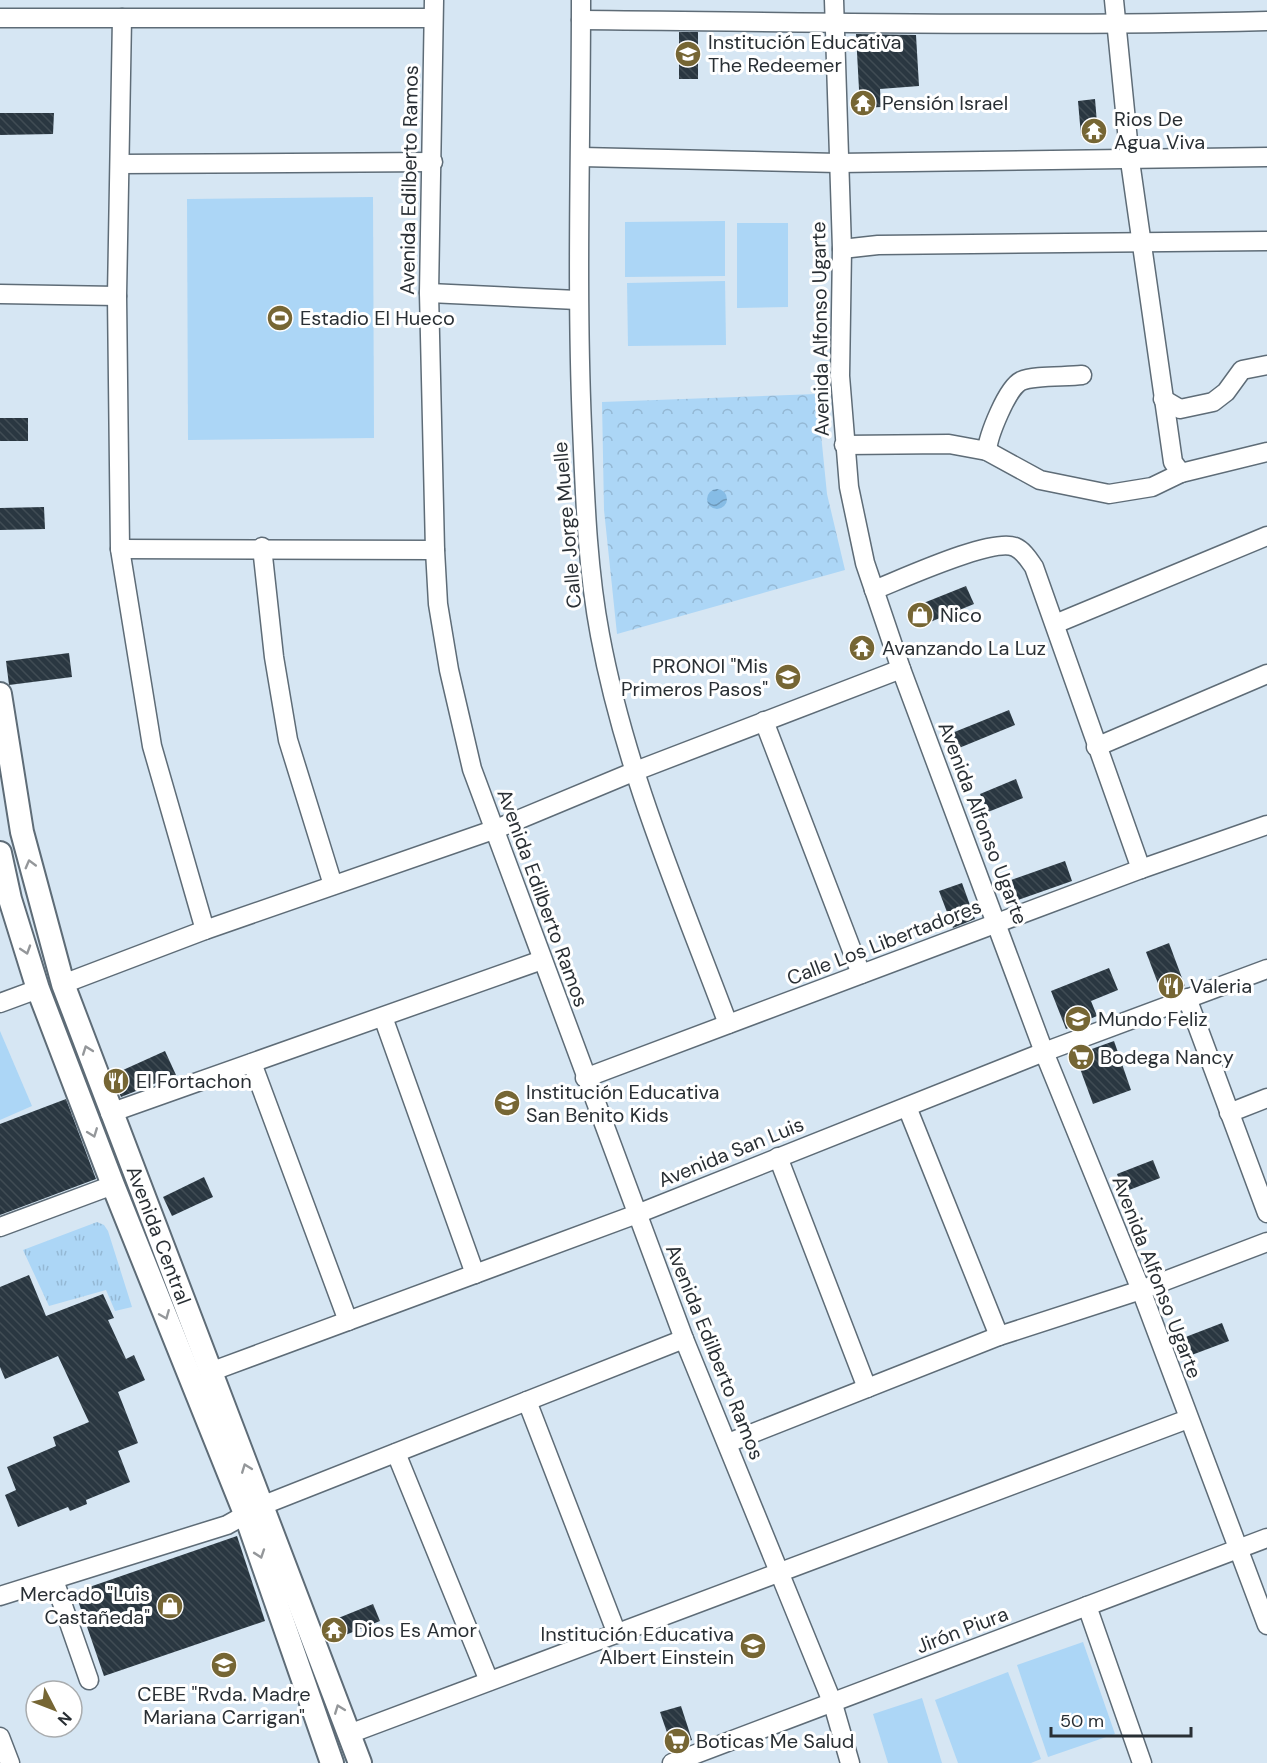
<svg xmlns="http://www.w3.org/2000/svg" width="1267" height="1763" font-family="'DM Sans',sans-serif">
<defs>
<pattern id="grass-tufts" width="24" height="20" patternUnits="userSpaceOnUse" patternTransform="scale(1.5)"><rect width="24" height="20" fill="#acd6f6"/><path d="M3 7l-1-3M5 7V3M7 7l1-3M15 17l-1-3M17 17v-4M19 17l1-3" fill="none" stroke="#94b8d4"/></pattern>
<pattern id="park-crowns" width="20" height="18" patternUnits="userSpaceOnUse" patternTransform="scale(1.5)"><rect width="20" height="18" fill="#acd6f6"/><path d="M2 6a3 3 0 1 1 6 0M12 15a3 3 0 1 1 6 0" fill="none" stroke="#94b8d4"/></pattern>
<pattern id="water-waves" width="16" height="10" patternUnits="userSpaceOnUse" patternTransform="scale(1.5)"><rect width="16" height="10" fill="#86bce5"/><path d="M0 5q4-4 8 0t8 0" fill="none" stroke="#6e99ba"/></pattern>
<pattern id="building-back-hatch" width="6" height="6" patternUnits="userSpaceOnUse" patternTransform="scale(1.5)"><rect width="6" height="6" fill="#2a3741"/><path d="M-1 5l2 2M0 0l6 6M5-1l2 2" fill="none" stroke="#404c54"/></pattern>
</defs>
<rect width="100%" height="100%" fill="#d6e6f3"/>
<path fill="url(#grass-tufts)" d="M97,1222L104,1225L108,1231L132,1307L115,1311L106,1290L49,1306L23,1250Z"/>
<path fill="url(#park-crowns)" d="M817,394L827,494L845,570L617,634L604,510L602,402Z"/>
<g fill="#acd6f6">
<path d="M373,197L374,438L188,440L187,199Z"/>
<path d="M725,221V276L625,277V222Z"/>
<path d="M737,223H788V307L737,308Z"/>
<path d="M725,281L726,345L628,346L627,283Z"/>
<path d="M0,1031L32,1106L0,1120Z"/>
<path d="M1083,1642L1115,1734L1048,1757L1017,1665Z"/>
<path d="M1008,1672L1041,1759L1031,1763H958L935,1700Z"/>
<path d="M922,1698L942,1763H888L873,1714Z"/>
</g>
<circle fill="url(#water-waves)" cx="717" cy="499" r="10"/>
<g fill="url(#building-back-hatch)">
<rect x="679" y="32" width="19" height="47"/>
<path d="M856,34L916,35L919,86L880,89L881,107L860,108Z"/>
<path d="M1095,99L1098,135L1081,136L1078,101Z"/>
<path d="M0,113H54L53,134L0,135Z"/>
<rect x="0" y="418" width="28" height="23"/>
<path d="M44,507L45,529L0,530V508Z"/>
<path d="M966,586L974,604L918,627L911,608Z"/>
<path d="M69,653L72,677L9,685L6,661Z"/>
<path d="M1009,710L1015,725L959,748L952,733Z"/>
<path d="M1016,779L1023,798L988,812L980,794Z"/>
<path d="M1065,861L1072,881L1018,900L1011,880Z"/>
<path d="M962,883L975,919L953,928L939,891Z"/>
<path d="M1169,943L1185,986L1162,994L1146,952Z"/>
<path d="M1109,968L1118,990L1091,1001L1097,1016L1066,1029L1051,991Z"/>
<path d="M1114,1041L1131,1090L1093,1104L1075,1055Z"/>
<path d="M165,1051L176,1075L121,1097L112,1075Z"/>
<path d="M66,1099L96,1179L0,1215V1124Z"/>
<path d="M1153,1160L1160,1178L1124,1192L1117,1174Z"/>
<path d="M204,1177L213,1197L172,1216L163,1197Z"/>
<path d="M29,1275L46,1316L103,1294L114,1318L108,1320L126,1359L134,1355L145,1380L118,1392L138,1443L118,1451L130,1482L86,1500L87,1504L70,1511L68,1507L18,1527L5,1495L16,1490L7,1467L56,1446L53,1437L89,1422L58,1356L5,1379L0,1367V1287Z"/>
<path d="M1222,1323L1229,1341L1189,1356L1183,1338Z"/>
<path d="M237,1536L265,1621L104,1676L75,1592Z"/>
<path d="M373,1604L380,1621L333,1640L326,1623Z"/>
<path d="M681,1706L692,1740L672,1747L660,1712Z"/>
</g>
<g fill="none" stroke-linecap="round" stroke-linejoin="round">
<defs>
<g id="minor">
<path d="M434,0L429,293L435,550L438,604L449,670L472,769L684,1339L833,1704L850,1763"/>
<path d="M581,0C581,142 576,284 582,426C585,496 587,566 600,635C625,770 680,896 728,1024"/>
<path d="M834,0L842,249L840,376L849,487L865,563L901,669L1044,1052L1141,1290L1267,1625"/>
<path d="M1114,0L1130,161L1173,462L1181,473L1267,452"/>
<path d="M0,18H433"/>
<path d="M122,18L117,296L120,549L152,746L205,930"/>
<path d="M581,20C810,22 1038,27 1267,21"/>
<path d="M582,157L838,163L1267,157"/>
<path d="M120,164L433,162"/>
<path d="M842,249L878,245L1267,241"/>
<path d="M429,293L577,300"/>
<path d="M0,294L117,296"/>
<path d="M1163,399L1180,409L1213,402L1226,392L1242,370L1267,365"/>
<path d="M844,445L949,444L987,451C988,436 1007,388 1021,381C1034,375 1067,377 1082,375"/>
<path d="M987,451L1040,480L1109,494L1152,487L1181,473"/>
<path d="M262,547L274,657L288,740L333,885"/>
<path d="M120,549L435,550"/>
<path d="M874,590C900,580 992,537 1015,547C1024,551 1029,560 1034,567L1141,869"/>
<path d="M1055,624L1267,536"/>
<path d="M764,721L861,974"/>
<path d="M1096,747L1267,674"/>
<path d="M63,984L205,930L496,829L633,772L901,669"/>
<path d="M1187,998L1267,1213"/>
<path d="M0,1003L38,989"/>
<path d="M383,1017L475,1274"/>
<path d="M252,1063L348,1321"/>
<path d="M585,1078L1141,869L1267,825"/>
<path d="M907,1107L999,1336"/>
<path d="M110,1113L542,960"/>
<path d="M1229,1113L1267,1098"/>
<path d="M778,1157L867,1388"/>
<path d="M0,1227L113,1185"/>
<path d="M210,1372L637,1214L1044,1052L1267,969"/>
<path d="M527,1401L617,1634"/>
<path d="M728,1443L999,1336L1141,1290L1267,1242"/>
<path d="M396,1453L489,1681"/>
<path d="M54,1580L89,1680"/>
<path d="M0,1596L227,1525L261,1506L684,1339"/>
<path d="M1087,1606L1142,1763"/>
<path d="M349,1734L1188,1419"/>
<path d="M0,1737L10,1763"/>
<path d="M672,1763L1267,1538"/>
</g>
<g id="major">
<path id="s1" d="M0,694L22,832L63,984L360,1763"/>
<path d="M0,853L10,899L38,989L113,1185L246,1516L332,1763"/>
</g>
</defs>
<use href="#minor" stroke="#5e6c77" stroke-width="21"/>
<use href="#major" stroke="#5e6c77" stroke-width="26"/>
<use href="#minor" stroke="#fff" stroke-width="18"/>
<use href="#major" stroke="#fff" stroke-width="22"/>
</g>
<defs><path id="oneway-chevron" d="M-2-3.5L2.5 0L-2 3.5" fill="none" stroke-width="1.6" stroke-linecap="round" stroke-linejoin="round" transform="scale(1.5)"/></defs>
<g stroke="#94979a">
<use href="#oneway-chevron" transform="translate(30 864) rotate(-105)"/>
<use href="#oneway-chevron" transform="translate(26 950) rotate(72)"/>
<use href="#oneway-chevron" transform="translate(87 1050) rotate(-110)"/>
<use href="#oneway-chevron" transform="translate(93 1133) rotate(69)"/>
<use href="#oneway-chevron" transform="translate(165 1315) rotate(68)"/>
<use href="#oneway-chevron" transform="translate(246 1468) rotate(-111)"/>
<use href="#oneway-chevron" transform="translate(260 1554) rotate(71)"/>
<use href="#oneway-chevron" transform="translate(339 1709) rotate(-111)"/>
</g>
<defs>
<symbol id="school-disc" viewBox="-11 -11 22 22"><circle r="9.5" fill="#766634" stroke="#fff"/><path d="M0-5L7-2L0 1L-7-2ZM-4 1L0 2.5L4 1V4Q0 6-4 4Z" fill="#fff"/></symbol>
<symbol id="temple-disc" viewBox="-11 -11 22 22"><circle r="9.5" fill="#766634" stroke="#fff"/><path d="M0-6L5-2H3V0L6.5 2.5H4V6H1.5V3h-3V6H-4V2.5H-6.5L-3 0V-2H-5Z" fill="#fff"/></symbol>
<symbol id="stadium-disc" viewBox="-11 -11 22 22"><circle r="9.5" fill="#766634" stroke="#fff"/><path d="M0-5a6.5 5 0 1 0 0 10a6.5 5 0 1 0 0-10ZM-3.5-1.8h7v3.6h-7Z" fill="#fff"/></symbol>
<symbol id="shop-disc" viewBox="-11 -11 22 22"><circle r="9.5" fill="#766634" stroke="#fff"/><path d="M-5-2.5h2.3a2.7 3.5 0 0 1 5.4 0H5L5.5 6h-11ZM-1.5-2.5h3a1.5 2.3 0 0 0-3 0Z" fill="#fff"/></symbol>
<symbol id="restaurant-disc" viewBox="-11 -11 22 22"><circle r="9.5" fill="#766634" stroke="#fff"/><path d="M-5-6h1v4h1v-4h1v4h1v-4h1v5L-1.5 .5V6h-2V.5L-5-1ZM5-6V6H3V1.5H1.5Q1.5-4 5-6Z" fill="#fff"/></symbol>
<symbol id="supermarket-disc" viewBox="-11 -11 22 22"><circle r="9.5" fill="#766634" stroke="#fff"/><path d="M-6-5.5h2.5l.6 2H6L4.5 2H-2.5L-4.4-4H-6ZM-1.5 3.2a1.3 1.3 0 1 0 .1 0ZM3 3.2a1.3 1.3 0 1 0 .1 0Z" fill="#fff"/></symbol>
</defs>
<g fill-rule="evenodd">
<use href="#school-disc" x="673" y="39" width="30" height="30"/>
<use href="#temple-disc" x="848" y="88" width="30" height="30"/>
<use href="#temple-disc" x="1079" y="116" width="30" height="30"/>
<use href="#stadium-disc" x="265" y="303" width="30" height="30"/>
<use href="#shop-disc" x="905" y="600" width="30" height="30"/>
<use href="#temple-disc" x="847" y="633" width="30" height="30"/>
<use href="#school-disc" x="773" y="662" width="30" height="30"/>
<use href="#restaurant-disc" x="1156" y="971" width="30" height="30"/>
<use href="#school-disc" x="1063" y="1004" width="30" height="30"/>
<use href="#supermarket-disc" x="1066" y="1042" width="30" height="30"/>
<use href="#restaurant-disc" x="101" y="1066" width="30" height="30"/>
<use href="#school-disc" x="492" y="1088" width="30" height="30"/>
<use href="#shop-disc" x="155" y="1591" width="30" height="30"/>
<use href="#temple-disc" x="319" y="1615" width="30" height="30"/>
<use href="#school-disc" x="738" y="1631" width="30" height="30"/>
<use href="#school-disc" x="209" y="1650" width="30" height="30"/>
<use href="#supermarket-disc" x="662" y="1726" width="30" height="30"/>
</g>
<g text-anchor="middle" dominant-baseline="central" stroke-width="6" stroke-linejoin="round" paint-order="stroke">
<g font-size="20" fill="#292f34" stroke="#fff" text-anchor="start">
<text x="708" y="42">Institución Educativa<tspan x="708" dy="23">The Redeemer</tspan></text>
<text x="882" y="103">Pensión Israel</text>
<text x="1114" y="119">Rios De<tspan x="1114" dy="23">Agua Viva</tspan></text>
<text x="300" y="318">Estadio El Hueco</text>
<text x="940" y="615">Nico</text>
<text x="882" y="648">Avanzando La Luz</text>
<text x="768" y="666" text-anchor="end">PRONOI "Mis<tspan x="768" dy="23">Primeros Pasos"</tspan></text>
<text x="1190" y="986">Valeria</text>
<text x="1098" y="1019">Mundo Feliz</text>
<text x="1100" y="1057">Bodega Nancy</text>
<text x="136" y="1081">El Fortachon</text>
<text x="526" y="1092">Institución Educativa<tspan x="526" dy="23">San Benito Kids</tspan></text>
<text x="150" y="1594" text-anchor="end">Mercado "Luis<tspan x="150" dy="23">Castañeda"</tspan></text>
<text x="354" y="1630">Dios Es Amor</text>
<text x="734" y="1634" text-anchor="end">Institución Educativa<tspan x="734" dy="23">Albert Einstein</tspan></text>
<text x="224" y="1694" text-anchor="middle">CEBE "Rvda. Madre<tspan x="224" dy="23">Mariana Carrigan"</tspan></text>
<text x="696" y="1741">Boticas Me Salud</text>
</g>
<g font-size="20" fill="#292f34" stroke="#fff">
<text transform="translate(409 180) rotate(-89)">Avenida Edilberto Ramos</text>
<text transform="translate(820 329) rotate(-91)">Avenida Alfonso Ugarte</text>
<text transform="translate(567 525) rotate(-95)">Calle Jorge Muelle</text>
<text transform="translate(983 823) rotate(69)">Avenida Alfonso Ugarte</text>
<text transform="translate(543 898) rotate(70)">Avenida Edilberto Ramos</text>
<text transform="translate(884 942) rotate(-21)">Calle Los Libertadores</text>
<text transform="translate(731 1152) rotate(-22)">Avenida San Luis</text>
<text stroke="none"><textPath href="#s1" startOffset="566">Avenida Central</textPath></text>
<text transform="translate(1157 1277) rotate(69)">Avenida Alfonso Ugarte</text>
<text transform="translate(715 1352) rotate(68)">Avenida Edilberto Ramos</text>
<text transform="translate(962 1630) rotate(-21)">Jirón Piura</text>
</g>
</g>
<g transform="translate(54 1709) rotate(132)"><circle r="28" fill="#ffffff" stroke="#a9acae" stroke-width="1.5"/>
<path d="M0-4.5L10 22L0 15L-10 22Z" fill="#766634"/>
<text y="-9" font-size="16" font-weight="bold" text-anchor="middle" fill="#292f34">N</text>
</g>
<path d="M1051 1727v9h140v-9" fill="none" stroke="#292f34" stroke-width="3"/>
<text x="1060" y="1727" font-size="18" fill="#292f34" stroke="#ffffff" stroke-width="4.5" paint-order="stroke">50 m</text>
</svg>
